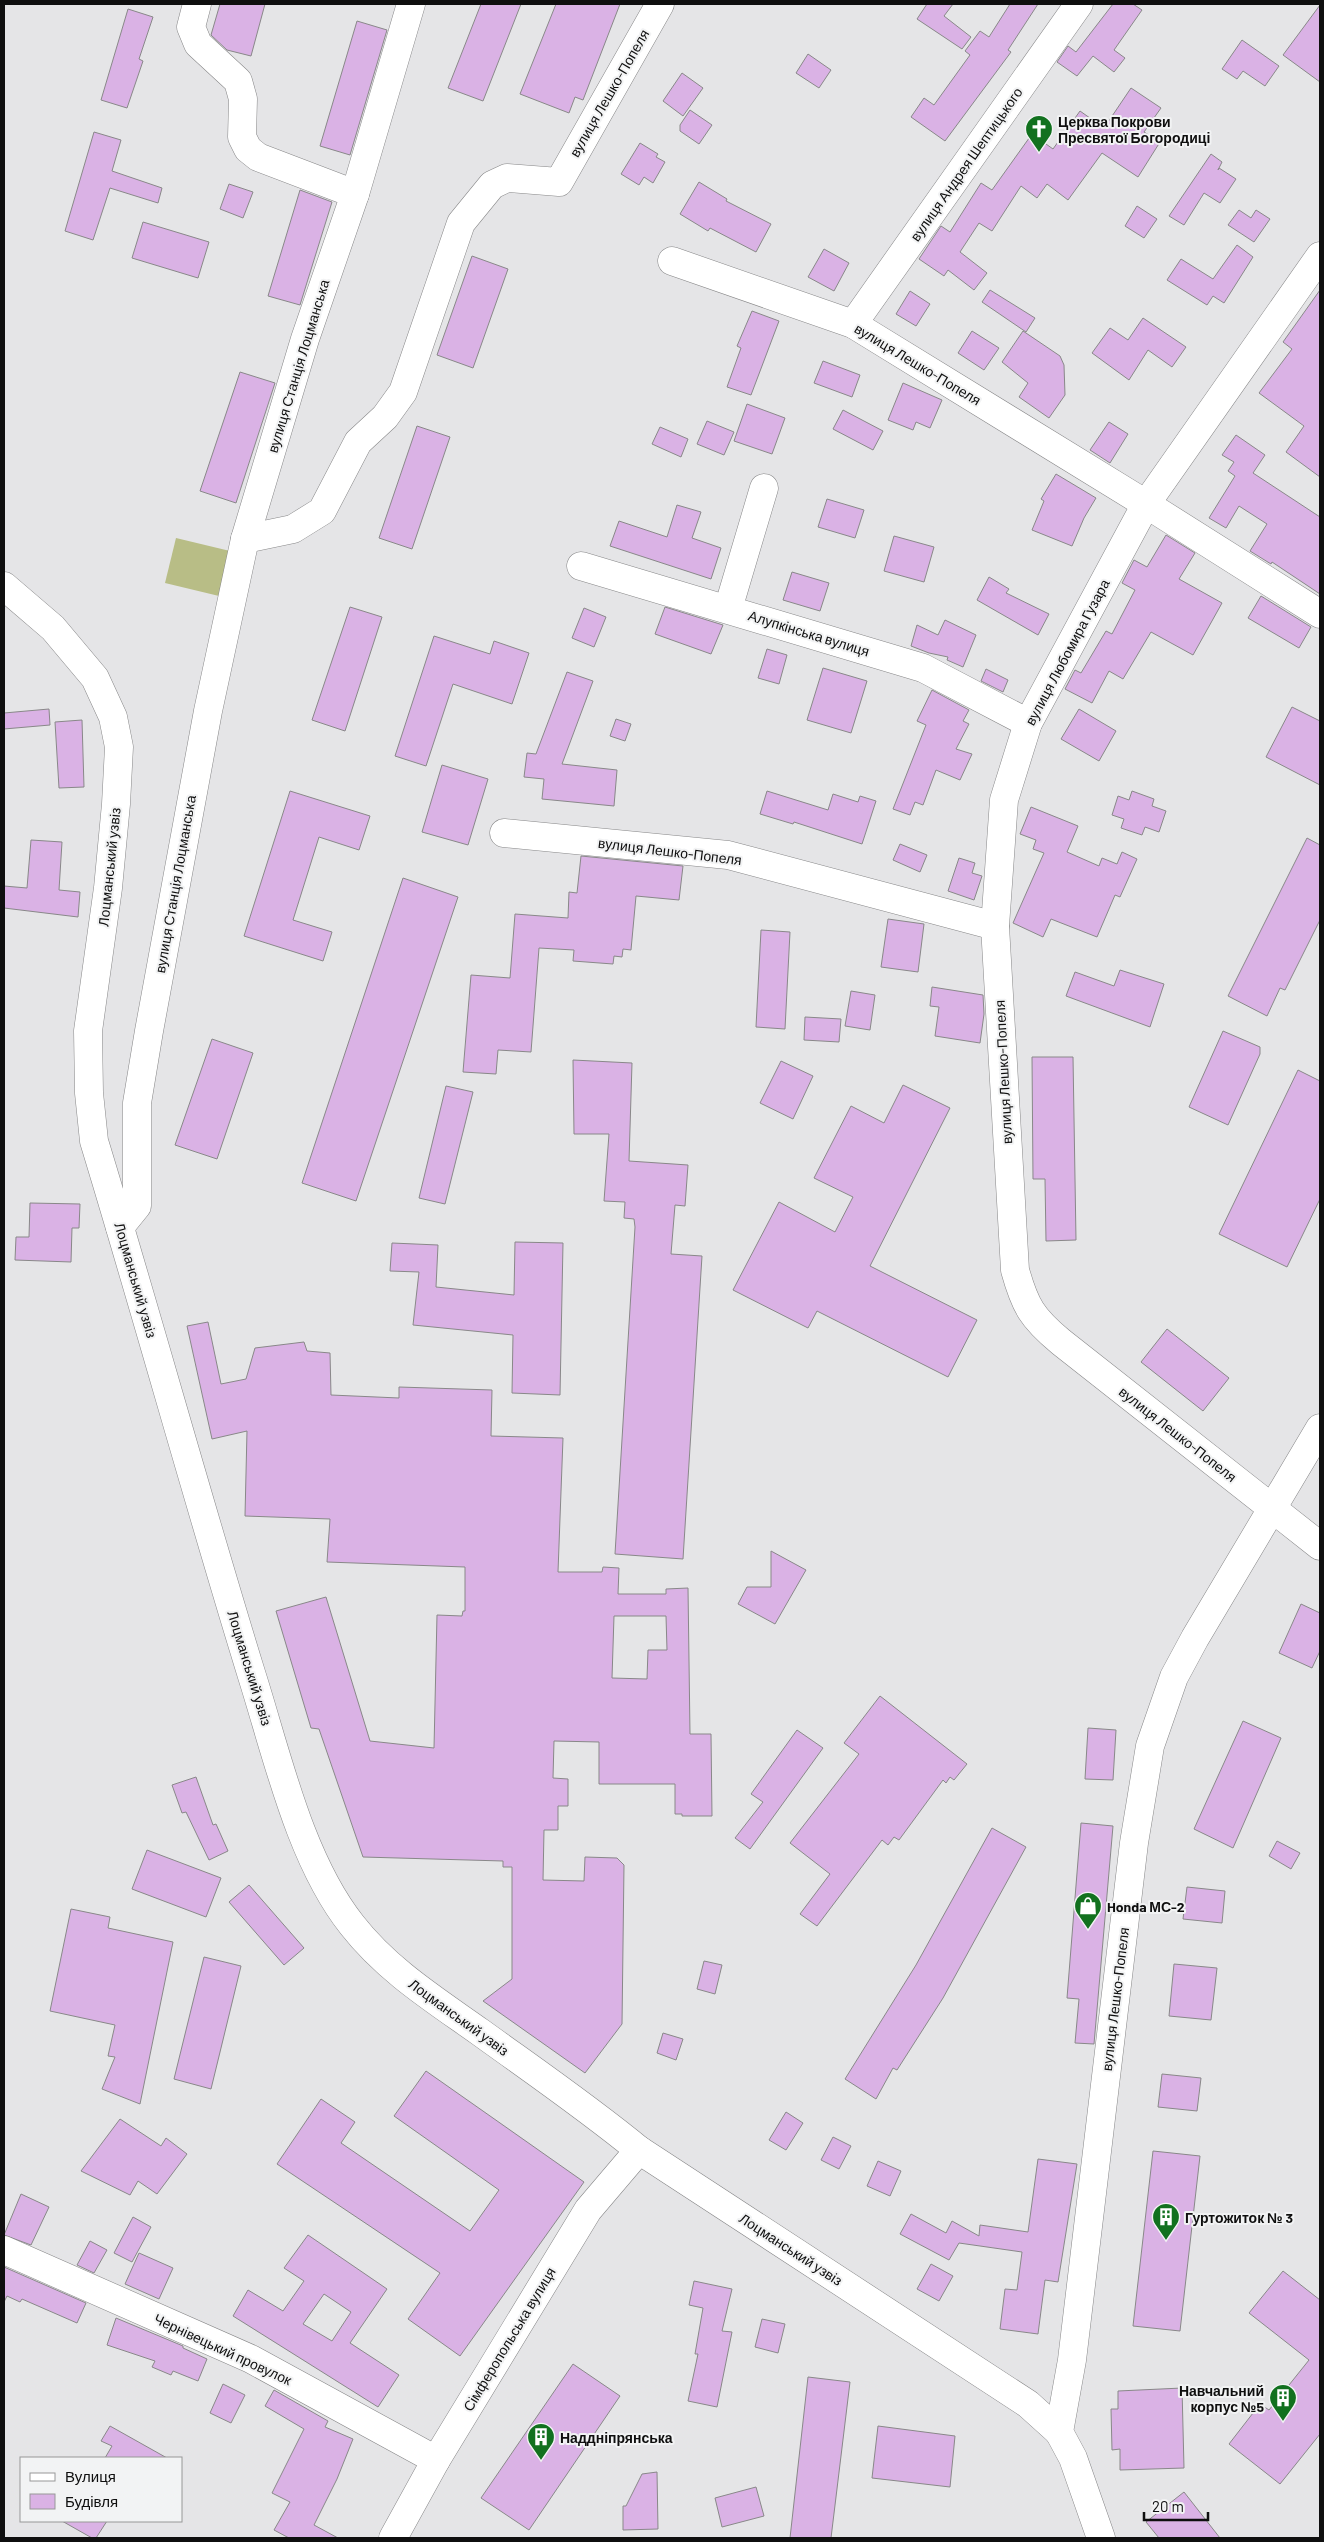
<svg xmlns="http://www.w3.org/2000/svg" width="1324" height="2542" font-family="Barlow,sans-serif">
<rect width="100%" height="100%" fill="#e5e5e7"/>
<path fill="#b8bd86" d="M176,538L230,551L219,596L165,583Z"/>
<g fill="#dab2e5" stroke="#898889" fill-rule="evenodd">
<path d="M220,4H265L251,56L227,50L211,35Z"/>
<path d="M481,4H521L483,101L448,88Z"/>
<path d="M556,4H620L583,100L575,97L569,113L520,94Z"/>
<path d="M927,4H953L944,16L971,37L962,49L917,19Z"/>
<path d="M1010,4H1038L1008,50L1011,52L945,141L911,117L924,98L934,105L970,55L965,51L980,31L989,37Z"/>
<path d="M1113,4H1133L1142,10L1114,50L1125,58L1114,72L1093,56L1077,76L1057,62L1068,46L1076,52Z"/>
<path d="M1320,5V82L1283,55Z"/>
<path d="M128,9L153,17L139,59L143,61L127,108L101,100Z"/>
<path d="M357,21L387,30L350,155L320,146Z"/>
<path d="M1242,40L1279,66L1265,86L1243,71L1237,79L1222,69Z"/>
<path d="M808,54L831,70L819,88L796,73Z"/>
<path d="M682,73L703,88L683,116L663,101Z"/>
<path d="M1131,88L1161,108L1144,132L1160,142L1138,177L1102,153L1068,200L1047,184L1037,198L1021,186L992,231L979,223L960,252L987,273L974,290L948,270L944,276L919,259L941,226L950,232L981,183L992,190L1032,134L1053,149L1080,111L1104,128Z"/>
<path d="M690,110L712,125L699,144L680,131V125Z"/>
<path d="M94,132L121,140L112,171L162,188L158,203L110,188L93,240L65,231Z"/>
<path d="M640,143L658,154L656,157L665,162L653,183L644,177L639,185L621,174Z"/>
<path d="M1211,154L1222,162L1218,170L1219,168L1236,179L1220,203L1204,193L1184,225L1169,216Z"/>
<path d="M699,182L727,199L726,201L771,224L756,252L710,228L708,231L680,214Z"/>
<path d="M229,184L253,192L243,218L220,209Z"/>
<path d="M300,190L332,202L300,305L268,296Z"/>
<path d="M1137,206L1157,219L1144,238L1125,226Z"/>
<path d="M1239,210L1251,218L1256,210L1270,219L1254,242L1228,225Z"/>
<path d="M143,222L209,242L198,278L132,258Z"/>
<path d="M1237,245L1253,257L1224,303L1213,296L1207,305L1167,280L1181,259L1213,279Z"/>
<path d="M824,249L849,263L834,291L808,277Z"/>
<path d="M472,256L508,269L473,368L437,355Z"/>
<path d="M990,290L1035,318L1026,332L982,302Z"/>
<path d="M1320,290V477L1286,452L1304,426L1259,393L1292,349L1283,342Z"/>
<path d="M910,291L930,304L916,326L896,314Z"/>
<path d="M752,311L779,321L751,395L727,387L741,348L737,346Z"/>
<path d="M1143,318L1186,347L1172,367L1148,350L1129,380L1092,353L1110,328L1128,340Z"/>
<path d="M972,331L999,348L984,370L958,353Z"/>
<path d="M1023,331L1060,356L1064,365L1065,395L1049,418L1019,397L1028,383L1002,362Z"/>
<path d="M823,361L860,375L852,397L814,383Z"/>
<path d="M240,372L275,383L236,503L200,491Z"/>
<path d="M903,383L942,400L930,428L916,422L913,430L888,420Z"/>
<path d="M747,404L785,418L772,454L734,441Z"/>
<path d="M843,410L883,431L873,450L833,429Z"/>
<path d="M707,421L734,432L724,455L697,444Z"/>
<path d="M1109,422L1128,434L1110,463L1090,450Z"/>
<path d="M417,426L450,437L412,549L379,538Z"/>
<path d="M660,427L688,439L681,457L652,444Z"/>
<path d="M1236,435L1265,455L1253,473L1320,517V594L1272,562L1271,564L1250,551L1267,524L1239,506L1226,528L1209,518L1235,476L1228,471L1234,462L1222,455Z"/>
<path d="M1056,474L1096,498L1084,518L1072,546L1032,530L1044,501L1041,499Z"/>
<path d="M827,499L864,510L855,538L818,527Z"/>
<path d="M677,505L701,512L692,538L721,548L711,579L610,546L619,521L667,537Z"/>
<path d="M1166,535L1195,553L1179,579L1222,603L1193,655L1151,632L1123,679L1109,671L1092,703L1065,689L1075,670L1081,673L1106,631L1112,634L1135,590L1122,583L1134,560L1147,567Z"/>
<path d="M894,536L934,547L924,582L884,571Z"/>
<path d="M792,572L829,583L820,611L783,600Z"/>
<path d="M989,577L1009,589L1006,593L1049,614L1038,635L977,600Z"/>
<path d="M1261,596L1311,627L1299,648L1248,618Z"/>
<path d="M350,607L382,617L345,731L312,720Z"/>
<path d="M665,607L723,625L711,654L655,634Z"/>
<path d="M584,608L606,617L594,647L572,638Z"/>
<path d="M945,620L976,635L963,667L947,660L948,657L929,653L911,646L917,625L938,635Z"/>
<path d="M434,636L490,654L494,641L529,653L512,704L453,684L426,766L395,756Z"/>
<path d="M767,649L787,655L779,684L758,678Z"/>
<path d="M823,668L867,681L851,733L807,720Z"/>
<path d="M986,669L1008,680L1003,692L981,681Z"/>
<path d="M567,672L593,681L562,764L617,770L614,806L542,799L544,779L524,777L527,753L536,754Z"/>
<path d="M932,690L969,710L963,721L969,724L956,749L972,754L960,780L936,770L923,805L915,802L910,815L893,809L926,725L917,721Z"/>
<path d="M1292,707L1320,721V785L1266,757Z"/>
<path d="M49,709L50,725L4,729V713Z"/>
<path d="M1079,709L1116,731L1099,761L1061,739Z"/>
<path d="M616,719L631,724L625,741L610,736Z"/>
<path d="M82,720L84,787L59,788L55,722Z"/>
<path d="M442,765L488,779L468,845L422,832Z"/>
<path d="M290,791L370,816L359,850L319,837L293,920L332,932L323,961L244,936Z"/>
<path d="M767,791L828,810L833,794L858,802L860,796L876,801L862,844L794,822L793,824L760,814Z"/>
<path d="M1132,791L1154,799L1152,806L1166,811L1159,832L1145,827L1142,835L1121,828L1124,819L1112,815L1118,796L1129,800Z"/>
<path d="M1031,807L1078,826L1067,852L1099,866L1102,858L1117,864L1122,852L1137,859L1120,897L1115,895L1097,937L1051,919L1043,937L1013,923L1044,853L1033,849L1036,840L1020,834Z"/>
<path d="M1307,838L1320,845V920L1285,990L1280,988L1267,1016L1228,996Z"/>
<path d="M31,840L62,842L59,890L80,892L78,917L4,908V886L27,888Z"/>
<path d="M900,844L927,855L920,872L893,860Z"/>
<path d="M581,856L683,866L679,900L636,896L631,950L623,949L622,957L614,956L613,964L573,961L574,950L539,948L531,1052L498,1050L496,1074L463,1072L471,975L510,978L515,914L568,918L569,892L577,893Z"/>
<path d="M959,858L975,863L972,873L982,876L974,900L948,891Z"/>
<path d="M403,878L458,897L356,1201L302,1183Z"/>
<path d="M888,919L924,924L918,972L881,967Z"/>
<path d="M761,930L790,932L785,1029L756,1027Z"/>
<path d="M1120,970L1164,984L1150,1027L1066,996L1075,972L1114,986Z"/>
<path d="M932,987L983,995L984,1014L980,1043L935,1036L939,1007L930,1006Z"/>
<path d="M851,991L875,995L870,1030L845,1026Z"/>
<path d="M805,1017L841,1019L839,1042L804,1040Z"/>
<path d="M1223,1031L1260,1047V1054L1228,1125L1189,1107Z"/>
<path d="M212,1039L253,1053L217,1159L175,1145Z"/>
<path d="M1032,1057H1073L1076,1240L1046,1241L1045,1179H1033Z"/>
<path d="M573,1060L632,1063L629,1161L688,1165L685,1206L675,1205L671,1254L702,1256L683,1559L615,1554L635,1227L634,1219L624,1218L625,1202L604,1201L609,1134H574Z"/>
<path d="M781,1061L813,1076L793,1119L760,1103Z"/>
<path d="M1298,1070L1320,1081V1199L1287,1267L1219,1234Z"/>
<path d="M903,1085L950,1108L870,1266L977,1320L948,1377L817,1311L808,1328L733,1290L779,1202L835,1232L853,1197L814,1178L851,1106L884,1123Z"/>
<path d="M446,1086L473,1092L445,1204L419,1198Z"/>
<path d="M30,1203L80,1204L79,1228H72L71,1262L15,1260L16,1237H29Z"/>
<path d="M515,1242L563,1243L560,1395L512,1393L513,1335L413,1325L419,1272L390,1271L392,1243L438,1245L436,1287L514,1295Z"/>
<path d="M208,1322L221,1384L246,1379L255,1348L304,1342L307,1351L330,1353L331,1395L399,1398V1387L492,1390L491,1436L563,1438L558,1572H602L603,1567L619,1568L618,1594H666V1589L688,1588L690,1734H711L712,1816H682V1814H675V1784H599V1742L554,1741L553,1778L568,1779V1806H558V1830H544L543,1880L584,1881L585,1857L617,1858L624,1865L622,2024L585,2073L483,2001L512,1979V1867H503V1861L363,1857L319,1729L311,1728L276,1611L326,1597L370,1741L434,1748L437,1615L462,1616L463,1611H465V1567L327,1562L330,1519L245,1516L247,1431L212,1439L187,1326ZM614,1616H666L667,1650H648L647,1679L612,1678Z"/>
<path d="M1167,1329L1229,1378L1203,1411L1141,1362Z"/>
<path d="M771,1551L806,1570L775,1624L738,1604L747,1587H771Z"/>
<path d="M1301,1604L1320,1613V1651L1312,1668L1279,1653Z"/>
<path d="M880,1696L967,1764L954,1780L950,1777L946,1783L943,1780L899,1840L894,1837L888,1845L882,1840L817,1926L800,1914L830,1874L790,1843L859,1754L844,1743Z"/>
<path d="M1243,1721L1281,1738L1233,1848L1194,1829Z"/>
<path d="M1088,1728L1116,1730L1113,1780L1085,1779Z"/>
<path d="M797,1730L823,1748L750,1849L735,1838L763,1802L751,1794Z"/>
<path d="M196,1777L213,1825L216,1824L228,1851L209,1860L186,1812L182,1813L172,1785Z"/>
<path d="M1081,1823L1113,1826L1094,2044L1075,2043L1079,1999L1067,1998Z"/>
<path d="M992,1828L1026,1847L943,1998L897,2070L893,2068L876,2099L845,2079L916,1965Z"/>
<path d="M1277,1841L1300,1853L1291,1869L1269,1856Z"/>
<path d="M147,1850L221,1878L206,1917L132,1889Z"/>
<path d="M249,1885L304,1948L284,1965L229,1902Z"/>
<path d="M1187,1887L1225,1891L1222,1923L1183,1919Z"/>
<path d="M71,1909L110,1917L108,1928L173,1942L140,2104L102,2089L115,2057L108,2056L115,2025L50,2011Z"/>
<path d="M204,1957L241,1966L211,2089L174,2079Z"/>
<path d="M704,1961L722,1965L715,1994L697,1989Z"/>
<path d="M1174,1964L1217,1968L1211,2020L1169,2016Z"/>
<path d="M663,2033L683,2039L676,2060L657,2053Z"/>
<path d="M426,2071L584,2182L460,2356L408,2319L440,2273L277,2164L321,2099L355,2122L341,2143L470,2231L499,2190L394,2116Z"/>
<path d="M1162,2074L1201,2078L1197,2111L1158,2107Z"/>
<path d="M786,2112L803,2123L786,2150L769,2140Z"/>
<path d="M120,2119L161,2146L166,2138L187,2154L157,2194L138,2181L130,2195L81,2171Z"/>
<path d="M833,2137L851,2146L839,2169L821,2160Z"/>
<path d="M1153,2151L1200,2156L1180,2331L1133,2326Z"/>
<path d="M1038,2159L1077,2164L1058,2282L1045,2280L1038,2334L1000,2329L1005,2289L1017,2290L1022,2252L959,2243L949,2260L900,2234L911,2214L946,2233L952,2221L979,2236L980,2225L1028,2232Z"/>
<path d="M878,2161L901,2171L890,2196L867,2186Z"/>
<path d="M21,2194L49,2207L31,2245L4,2235Z"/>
<path d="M133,2217L151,2227L132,2262L114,2253Z"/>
<path d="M308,2235L387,2289L350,2343L399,2375L378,2407L233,2316L248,2290L283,2311L304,2281L284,2268ZM324,2294L351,2312L332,2341L303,2324Z"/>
<path d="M90,2241L107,2250L94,2273L77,2265Z"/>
<path d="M139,2253L173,2268L159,2299L125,2284Z"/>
<path d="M931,2264L953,2276L939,2301L917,2289Z"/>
<path d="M4,2267L86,2303L77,2323L22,2299L20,2302L7,2296L4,2302Z"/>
<path d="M1283,2271L1320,2300V2434L1280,2484L1229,2444L1260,2404L1269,2410L1309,2360L1249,2313Z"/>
<path d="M694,2281L732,2289L722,2331L732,2332L717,2407L688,2401L698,2354H695L703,2308L689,2305Z"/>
<path d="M116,2318L183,2346V2348L207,2359L198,2381L173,2371L171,2375L152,2367L155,2361L107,2345Z"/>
<path d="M762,2319L785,2324L778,2353L755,2347Z"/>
<path d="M573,2364L620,2396L529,2530L481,2498Z"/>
<path d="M808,2377L850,2382L831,2538H790Z"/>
<path d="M223,2384L245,2395L231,2423L210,2413Z"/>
<path d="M1182,2388L1184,2468L1120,2470V2449L1112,2450L1111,2409H1118V2391Z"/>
<path d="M274,2390L328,2421L325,2427L353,2439L337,2479L314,2525L338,2538H289L274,2530L290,2502L272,2493L304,2429L265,2406Z"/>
<path d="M110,2426L167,2458H105L112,2446L101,2441Z"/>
<path d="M878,2426L955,2436L950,2487L872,2478Z"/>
<path d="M657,2472L658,2529L623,2530V2506H626L642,2474Z"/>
<path d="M756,2487L764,2516L722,2527L715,2498Z"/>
<path d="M1184,2492L1220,2538H1159L1146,2522Z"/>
<path d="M62,2521H107L96,2538H92Z"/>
</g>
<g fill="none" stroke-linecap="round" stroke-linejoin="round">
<defs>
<g id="minor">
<path d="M355,194L411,4"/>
<path d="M1320,256L1146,504L1028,723L1004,800L995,926L1015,1270C1025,1306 1032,1318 1061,1342L1320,1546"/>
<path d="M672,261L853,324L1146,504L1320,614"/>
<path d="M853,324L1079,4"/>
<path d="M245,539L293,529L322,511L358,442L385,417L403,392L461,223L492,185L507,178L559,182L660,4"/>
<path d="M581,566L923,668L1028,723"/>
<path d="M4,586L53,628L95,678L113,717L119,747L116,804L108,888L88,1031L89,1093L94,1141C148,1318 197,1498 252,1676C277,1755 300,1860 352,1925C387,1970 435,2000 480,2032C534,2071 588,2108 639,2150L1028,2404L1059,2432"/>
<path d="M728,609L764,488"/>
<path d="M504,833L728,855L995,926"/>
<path d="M120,1227L137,1206V1103L149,1031L208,711L245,539L305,339L355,194L258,157L248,149L242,137L243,99L238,81L198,44L191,27L197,4"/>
<path d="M4,2250L251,2359L436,2460"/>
<path d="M393,2538L436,2460L588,2210L639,2150"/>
</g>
<path id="major" d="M1101,2538L1073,2458L1059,2432L1072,2360L1134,1843L1150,1746L1174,1677L1195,1638L1320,1428"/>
</defs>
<use href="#minor" stroke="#878788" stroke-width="29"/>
<use href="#major" stroke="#878788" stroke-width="29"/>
<use href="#minor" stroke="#fff" stroke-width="28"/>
<use href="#major" stroke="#fff" stroke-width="28"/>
</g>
<defs>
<symbol id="church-pin" viewBox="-11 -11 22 30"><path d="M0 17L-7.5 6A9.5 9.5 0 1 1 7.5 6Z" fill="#12711f" stroke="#f2f3f4"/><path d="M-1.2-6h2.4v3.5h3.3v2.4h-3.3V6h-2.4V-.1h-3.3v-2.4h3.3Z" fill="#fff"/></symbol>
<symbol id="shop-pin" viewBox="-11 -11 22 30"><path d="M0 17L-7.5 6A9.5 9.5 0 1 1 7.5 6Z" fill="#12711f" stroke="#f2f3f4"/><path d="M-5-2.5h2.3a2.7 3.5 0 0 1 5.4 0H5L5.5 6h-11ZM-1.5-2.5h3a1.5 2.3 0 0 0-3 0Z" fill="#fff"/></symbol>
<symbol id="building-pin" viewBox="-11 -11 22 30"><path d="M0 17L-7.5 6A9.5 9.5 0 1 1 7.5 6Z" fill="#12711f" stroke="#f2f3f4"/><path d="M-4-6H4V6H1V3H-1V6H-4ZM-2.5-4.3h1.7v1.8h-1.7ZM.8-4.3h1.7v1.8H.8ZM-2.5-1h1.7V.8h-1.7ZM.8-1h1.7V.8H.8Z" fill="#fff"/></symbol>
</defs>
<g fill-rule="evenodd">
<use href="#church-pin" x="1023" y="113" width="32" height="43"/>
<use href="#shop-pin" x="1072" y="1890" width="32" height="43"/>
<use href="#building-pin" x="1150" y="2201" width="32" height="43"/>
<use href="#building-pin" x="1267" y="2382" width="32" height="43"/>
<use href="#building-pin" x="525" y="2421" width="32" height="43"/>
</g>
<g text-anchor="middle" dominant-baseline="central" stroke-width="4" stroke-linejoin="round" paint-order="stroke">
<g font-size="14" fill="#0f0f0f" stroke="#f2f3f4">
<text transform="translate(609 93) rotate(-60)">вулиця Лешко-Попеля</text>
<text transform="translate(966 164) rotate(-55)">вулиця Андрея Шептицького</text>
<text transform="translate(918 364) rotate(31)">вулиця Лешко-Попеля</text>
<text transform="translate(298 366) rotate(-73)">вулиця Станція Лоцманська</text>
<text transform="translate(809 633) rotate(17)">Алупкінська вулиця</text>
<text transform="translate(1067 652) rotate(-62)">вулиця Любомира Гузара</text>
<text transform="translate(670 851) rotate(7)">вулиця Лешко-Попеля</text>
<text transform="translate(109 867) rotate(-84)">Лоцманський узвіз</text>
<text transform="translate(175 884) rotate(-80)">вулиця Станція Лоцманська</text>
<text transform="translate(1003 1072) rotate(-93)">вулиця Лешко-Попеля</text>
<text transform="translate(136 1280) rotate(74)">Лоцманський узвіз</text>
<text transform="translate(1178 1434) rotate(38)">вулиця Лешко-Попеля</text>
<text transform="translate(250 1668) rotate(73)">Лоцманський узвіз</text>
<text transform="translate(1115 1999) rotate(-83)">вулиця Лешко-Попеля</text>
<text transform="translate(459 2017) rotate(36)">Лоцманський узвіз</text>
<text transform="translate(791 2249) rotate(33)">Лоцманський узвіз</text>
<text transform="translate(509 2339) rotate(-59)">Сімферопольська вулиця</text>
<text transform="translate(223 2349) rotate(25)">Чернівецький провулок</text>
</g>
<g font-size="14" font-weight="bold" fill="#0f0f0f" stroke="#f2f3f4" text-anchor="start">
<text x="1058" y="121">Церква Покрови<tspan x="1058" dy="16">Пресвятої Богородиці</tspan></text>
<text x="1107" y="1906">Honda МС-2</text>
<text x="1185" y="2217">Гуртожиток № 3</text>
<text x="1264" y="2390" text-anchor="end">Навчальний<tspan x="1264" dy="16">корпус №5</tspan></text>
<text x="560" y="2437">Наддніпрянська</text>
</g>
</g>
<rect width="1324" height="2542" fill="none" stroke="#0f0f0f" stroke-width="10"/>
<rect x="20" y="2457" width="162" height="65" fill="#f2f3f4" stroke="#979898"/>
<rect x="30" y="2473" width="25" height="8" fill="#ffffff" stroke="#979898"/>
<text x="65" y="2482" font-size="15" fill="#0f0f0f">Вулиця</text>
<rect x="30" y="2494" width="25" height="15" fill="#dab2e5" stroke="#979898"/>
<text x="65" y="2507" font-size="15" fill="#0f0f0f">Будівля</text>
<path d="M1144 2512v8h64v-8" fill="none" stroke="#0f0f0f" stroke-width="2.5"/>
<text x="1152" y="2512" font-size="15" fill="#0f0f0f" stroke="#f2f3f4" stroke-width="4" paint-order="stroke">20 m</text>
</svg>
